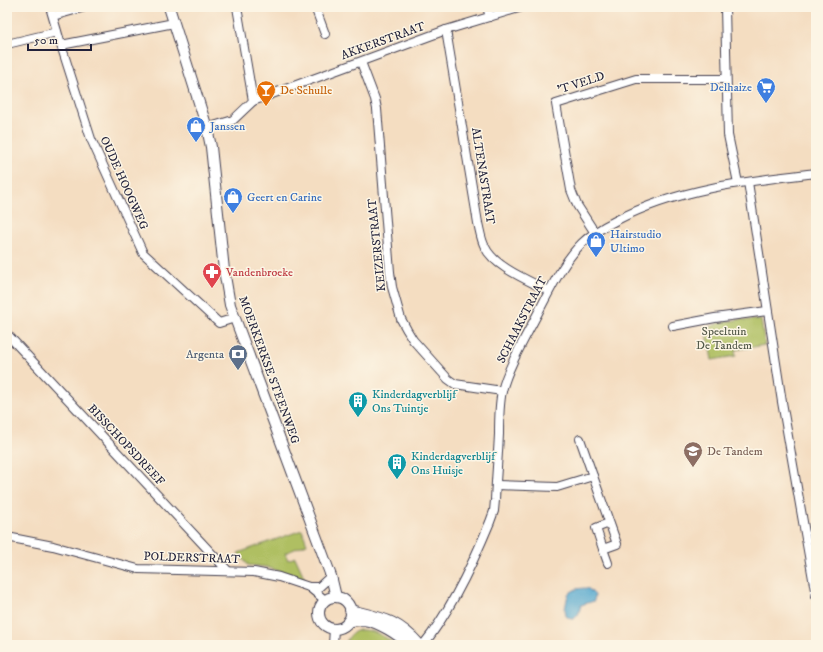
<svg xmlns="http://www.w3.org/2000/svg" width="823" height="652" font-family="'IM FELL DW Pica',serif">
<rect width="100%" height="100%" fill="#fcf5e5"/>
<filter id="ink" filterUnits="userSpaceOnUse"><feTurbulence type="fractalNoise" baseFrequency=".025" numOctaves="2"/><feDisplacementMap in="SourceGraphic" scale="8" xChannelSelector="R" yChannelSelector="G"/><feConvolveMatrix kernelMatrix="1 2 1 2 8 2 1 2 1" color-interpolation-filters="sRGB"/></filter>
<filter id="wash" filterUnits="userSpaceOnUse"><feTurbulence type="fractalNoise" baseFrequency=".012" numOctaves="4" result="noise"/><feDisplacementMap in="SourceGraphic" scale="16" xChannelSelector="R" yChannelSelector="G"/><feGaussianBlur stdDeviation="0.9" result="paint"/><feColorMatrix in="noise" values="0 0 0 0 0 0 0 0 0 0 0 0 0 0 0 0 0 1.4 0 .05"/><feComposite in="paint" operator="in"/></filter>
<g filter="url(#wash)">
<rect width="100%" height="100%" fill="#f4ddc1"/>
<g fill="#afbf62" stroke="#68704e">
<path d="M742,319L745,320H761L765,345L735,350L736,356L712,360L706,328L723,322Z"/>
<path d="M302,530L307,544L285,553L288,560L295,557L305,579L266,567L248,565L238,553Z"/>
<path d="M359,630C373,629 386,637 396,645H345C348,637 351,633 359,630Z"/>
</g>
<path fill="#54a8cf" stroke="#3b6585" d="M584,588L589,589L595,595L594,601L581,605L578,615L574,619H571L566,616L565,609L568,594L576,589Z"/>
</g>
<g filter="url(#ink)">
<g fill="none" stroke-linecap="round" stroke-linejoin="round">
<defs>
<g id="minor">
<path d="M50,7L61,45L91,139L143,253L219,323L235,318"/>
<path d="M315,7L325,34"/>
<path d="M487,7L490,17"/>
<path d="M725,7L728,135L738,183"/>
<path d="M53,16L85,7"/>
<path d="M446,30L478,223C480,231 481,240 485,247C494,267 530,281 549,291"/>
<path d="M7,44L57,32"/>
<path d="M61,45L174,23"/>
<path d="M361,62L375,99L377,109L390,272L392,287L401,319L407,330L413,340L448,379L455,384L502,391"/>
<path d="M253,101L446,30L522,7"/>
<path d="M207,128L233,120L253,101L237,7"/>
<path d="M748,182L782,402L816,596"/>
<path d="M595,233L577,205L571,190L556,104L636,79H726"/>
<path d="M673,326L715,318L767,311"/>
<path d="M7,334L228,571"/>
<path d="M580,439L593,476"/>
<path d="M496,485L557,487L593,476L617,544L603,549L596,528L609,523"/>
<path d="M7,537L53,546L138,569L254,572L279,577L309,587L325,600"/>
<path d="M603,549L608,563"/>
<path d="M309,587H319L331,576"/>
<path d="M333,645L334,628"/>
<path d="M423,645C451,611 473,563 490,522L494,511L495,500C496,478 498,456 499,434C499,420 499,405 502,391C508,366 528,333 540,309C552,286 564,261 582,243C592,233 605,226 617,220C679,188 748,181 816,173"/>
</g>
<g id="tertiary">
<path d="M169,7L207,128L211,147L224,270L230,305L331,576L336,597"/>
<circle cx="335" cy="613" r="16"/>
<path d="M350,610C382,618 397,619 420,645"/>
<path d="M348,621C353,621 359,620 364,620C379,622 399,635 409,645"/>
</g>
</defs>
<use href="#minor" stroke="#423e4f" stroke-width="10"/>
<use href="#tertiary" stroke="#423e4f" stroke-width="12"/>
<use href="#minor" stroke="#fff" stroke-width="8"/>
<use href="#tertiary" stroke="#fff" stroke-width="10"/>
</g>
</g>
<defs>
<symbol id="supermarket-pin" viewBox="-11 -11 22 30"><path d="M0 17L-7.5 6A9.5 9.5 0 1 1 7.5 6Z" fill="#3f7fe0" stroke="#fcf5e5"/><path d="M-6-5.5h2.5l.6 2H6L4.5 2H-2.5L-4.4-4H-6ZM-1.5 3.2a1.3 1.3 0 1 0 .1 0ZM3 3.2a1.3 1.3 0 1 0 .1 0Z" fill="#fff"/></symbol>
<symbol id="bar-pin" viewBox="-11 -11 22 30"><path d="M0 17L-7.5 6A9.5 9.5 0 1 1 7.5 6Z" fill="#e8710a" stroke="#fcf5e5"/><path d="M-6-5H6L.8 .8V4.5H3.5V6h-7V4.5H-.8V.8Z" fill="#fff"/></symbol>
<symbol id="shop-pin" viewBox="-11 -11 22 30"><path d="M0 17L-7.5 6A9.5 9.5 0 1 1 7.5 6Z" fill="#3f7fe0" stroke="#fcf5e5"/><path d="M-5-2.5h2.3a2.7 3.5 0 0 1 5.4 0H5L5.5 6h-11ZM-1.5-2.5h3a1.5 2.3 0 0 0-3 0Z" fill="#fff"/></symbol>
<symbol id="pharmacy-pin" viewBox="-11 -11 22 30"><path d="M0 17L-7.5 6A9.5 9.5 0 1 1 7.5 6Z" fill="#e0444e" stroke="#fcf5e5"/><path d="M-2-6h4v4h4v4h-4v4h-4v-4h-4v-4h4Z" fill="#fff"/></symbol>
<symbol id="bank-pin" viewBox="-11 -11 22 30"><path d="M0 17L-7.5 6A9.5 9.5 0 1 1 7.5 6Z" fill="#5c6f8a" stroke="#fcf5e5"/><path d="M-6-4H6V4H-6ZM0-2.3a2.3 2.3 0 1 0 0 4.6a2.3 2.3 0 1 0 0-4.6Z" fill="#fff"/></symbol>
<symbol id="building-pin" viewBox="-11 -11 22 30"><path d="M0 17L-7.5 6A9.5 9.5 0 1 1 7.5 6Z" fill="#0f9aa8" stroke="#fcf5e5"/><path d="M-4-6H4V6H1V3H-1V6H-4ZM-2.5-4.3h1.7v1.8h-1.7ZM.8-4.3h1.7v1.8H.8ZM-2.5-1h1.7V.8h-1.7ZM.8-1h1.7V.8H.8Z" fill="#fff"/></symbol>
<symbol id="school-pin" viewBox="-11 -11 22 30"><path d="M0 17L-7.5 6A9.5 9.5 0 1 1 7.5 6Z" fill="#8d6e63" stroke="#fcf5e5"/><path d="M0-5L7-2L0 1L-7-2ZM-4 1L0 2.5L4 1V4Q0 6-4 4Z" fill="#fff"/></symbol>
</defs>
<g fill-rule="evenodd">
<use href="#supermarket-pin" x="755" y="76" width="22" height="30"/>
<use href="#bar-pin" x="255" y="79" width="22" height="30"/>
<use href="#shop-pin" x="185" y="115" width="22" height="30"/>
<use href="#shop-pin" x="222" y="186" width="22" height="30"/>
<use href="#shop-pin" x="585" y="230" width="22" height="30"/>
<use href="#pharmacy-pin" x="201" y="261" width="22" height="30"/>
<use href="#bank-pin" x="227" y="343" width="22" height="30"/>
<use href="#building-pin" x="347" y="390" width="22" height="30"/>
<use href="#school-pin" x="682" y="440" width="22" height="30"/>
<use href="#building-pin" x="386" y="452" width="22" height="30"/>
</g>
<g text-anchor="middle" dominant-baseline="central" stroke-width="3" stroke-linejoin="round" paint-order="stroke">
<g font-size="12" fill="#22223b" stroke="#fcf5e5">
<text transform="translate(383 41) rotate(-20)">AKKERSTRAAT</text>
<text transform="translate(581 83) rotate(-18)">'T VELD</text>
<text transform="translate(483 176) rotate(81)">ALTENASTRAAT</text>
<text transform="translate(124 183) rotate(66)">OUDE HOOGWEG</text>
<text transform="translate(377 245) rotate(-96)">KEIZERSTRAAT</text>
<text transform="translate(522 320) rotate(-63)">SCHAAKSTRAAT</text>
<text transform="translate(269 370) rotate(70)">MOERKERKSE STEENWEG</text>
<text transform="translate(126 445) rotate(47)">BISSCHOPSDREEF</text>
<text transform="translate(192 558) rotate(2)">POLDERSTRAAT</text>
</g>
<g font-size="12" fill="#366cbe" stroke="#fcf5e5" text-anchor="start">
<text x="752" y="87" text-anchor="end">Delhaize</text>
<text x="210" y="126">Janssen</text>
<text x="247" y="197">Geert en Carine</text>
<text x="610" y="234">Hairstudio<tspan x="610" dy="14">Ultimo</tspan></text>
</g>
<g font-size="12" fill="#c56008" stroke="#fcf5e5" text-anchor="start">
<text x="280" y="90">De Schulle</text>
</g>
<g font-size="12" fill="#be3a42" stroke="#fcf5e5" text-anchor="start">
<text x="226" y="272">Vandenbroeke</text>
</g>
<g font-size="12" fill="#535949" stroke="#fcf5e5">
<text x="724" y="331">Speeltuin<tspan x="724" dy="14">De Tandem</tspan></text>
</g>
<g font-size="12" fill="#4e5e75" stroke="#fcf5e5" text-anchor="end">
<text x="224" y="354">Argenta</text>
</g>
<g font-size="12" fill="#0d838f" stroke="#fcf5e5" text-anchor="start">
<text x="372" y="394">Kinderdagverblijf<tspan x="372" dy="14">Ons Tuintje</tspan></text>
<text x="411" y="456">Kinderdagverblijf<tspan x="411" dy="14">Ons Huisje</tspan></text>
</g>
<g font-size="12" fill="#785e54" stroke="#fcf5e5" text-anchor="start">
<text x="707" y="451">De Tandem</text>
</g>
</g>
<rect width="823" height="652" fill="none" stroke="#fcf5e5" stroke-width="24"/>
<path d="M28 44v6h63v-6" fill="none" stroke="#22223b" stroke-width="2"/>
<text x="34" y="44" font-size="12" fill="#22223b" stroke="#fcf5e5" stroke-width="3" paint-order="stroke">50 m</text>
</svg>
